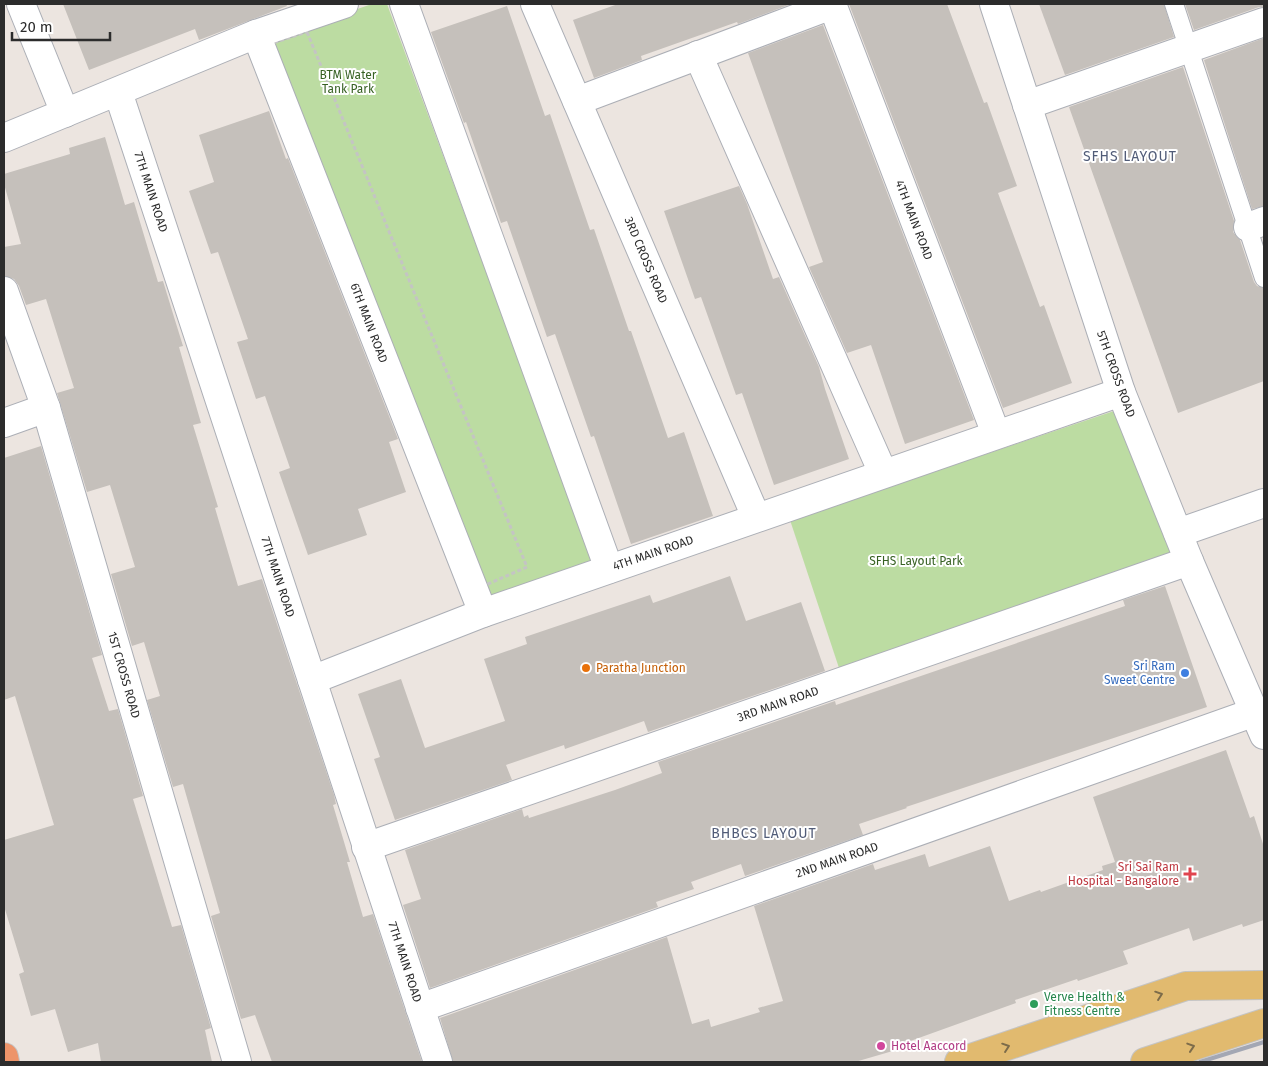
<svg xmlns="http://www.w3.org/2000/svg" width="1268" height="1066" font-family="'Fira Sans',sans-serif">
<rect width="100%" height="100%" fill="#ece5e0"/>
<g fill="#bcdca2">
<path d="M372,4H387L596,569L483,609L263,41Z"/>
<path d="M1114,411L1172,556L840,671L790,520Z"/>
</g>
<g fill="#c5c0bb">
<path d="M63,4H286L287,6L199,40L195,29L89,70Z"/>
<path d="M618,4H791L738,24L737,22L641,56L642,60L594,78L573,20Z"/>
<path d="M849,4H947L984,103L987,102L1017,186L998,193L1040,307L1044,305L1072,383L1003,408Z"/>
<path d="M1039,4H1164L1174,37L1065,75Z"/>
<path d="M1185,4H1264V7H1259L1194,30Z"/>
<path d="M507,6L545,116L550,114L590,230L594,229L629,331H631L668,438L684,432L713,516L631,544L594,436L591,437L555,334L547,337L507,221L501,223L466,122L464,123L431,32Z"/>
<path d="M823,25L974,420L905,444L871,345L847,353L809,267L823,262L748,53Z"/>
<path d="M1264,38V206L1252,209L1204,60Z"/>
<path d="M1183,67L1234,221L1233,232L1240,240L1254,282L1257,286L1264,288V381L1178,413L1069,107Z"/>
<path d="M269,111L286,159L288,158L398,439L389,442L406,492L358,509L367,535L308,555L279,472L290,468L265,396L256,399L237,342L248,339L218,252L211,254L189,191L214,182L199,135Z"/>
<path d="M105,137L125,205L134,202L158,282L163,281L174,317L183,346L179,347L201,423L193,425L218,507L215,508L238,586L262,579L334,795L336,804L333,805L350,862H347L363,917L373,914L422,1062H272L255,1015L241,1019L211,916L220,913L183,784L173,787L147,700L160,696L144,642L132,646L111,574L135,567L110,485L87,492L57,393L74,388L46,299L26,305L19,286L14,279L4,276V247L21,244L4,184V174L70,154L69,148Z"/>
<path d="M739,186L747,204L773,279L779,277L819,367L825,389L849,459L774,485L742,393L736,395L701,297L695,299L664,211Z"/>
<path d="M41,446L102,655L92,658L109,711L118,709L143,796L133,799L172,927L181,925L211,1028L205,1030L212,1062H101L98,1043L68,1052L55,1009L31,1016L19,974L24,972L4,906V840L54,825L15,696L4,700V458Z"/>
<path d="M730,576L746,621L801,602L825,671L648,732L644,721L565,749L564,745L506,765L512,780L395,820L374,759L380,757L358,694L401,679L425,748L505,721L484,659L527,644L525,637L590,615L650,595L653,603Z"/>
<path d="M1165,586L1207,707L906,807L907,808L859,824L863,835L745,876L741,864L691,882L694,889L656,902L658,907L430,988L403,905L421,899L405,850L522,809L524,817L528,815L529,818L615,790L662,773L658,762L835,701L836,705L1125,606L1123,600Z"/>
<path d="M1226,750L1250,818L1254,816L1264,847V920L1243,927L1242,924L1193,941L1189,928L1123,951L1128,964L1078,981L1077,979L1015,1000L1016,1003L902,1044L903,1048L855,1062H453L440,1018L667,937L692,1024L709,1019L711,1027L760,1012L758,1008L783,1001L754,906L873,864L875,870L925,854L929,867L990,846L1009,901L1040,890L1041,892L1103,870L1102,866L1115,862L1093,797Z"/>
</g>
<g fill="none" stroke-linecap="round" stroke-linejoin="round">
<defs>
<path id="lane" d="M1174,4L1264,278"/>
<g id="street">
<path d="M21,4L65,113"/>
<path d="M404,4L609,569"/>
<path d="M535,4L756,517"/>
<path d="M832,4L996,434"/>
<path d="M256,34L483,613"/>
<path d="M698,55L883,473"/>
<path d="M118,92L438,1062"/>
<path d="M577,101L832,5"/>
<path d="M1027,105L1264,22"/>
<path d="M4,138L256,34L344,4"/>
<path d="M1248,227L1264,221"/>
<path d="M4,291L46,408L237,1062"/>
<path d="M4,423L46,408"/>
<path d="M1178,533L1264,503"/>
<path d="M312,680L483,613L1121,392"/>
<path d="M366,847L1189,561"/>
<path d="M420,1008L1255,712"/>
</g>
<path id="secondary" d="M994,4L1121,392L1189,561L1264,735"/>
<g id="primary">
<path d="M959,1062L1186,986L1264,985"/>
<path d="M1145,1062L1264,1023"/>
</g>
<path id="highway" d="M4,1057L5,1062"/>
</defs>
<use href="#lane" stroke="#acafb6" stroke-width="20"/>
<use href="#street" stroke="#acafb6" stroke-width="30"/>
<use href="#secondary" stroke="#acafb6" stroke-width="30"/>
<use href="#primary" stroke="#c4c4c4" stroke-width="30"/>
<use href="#highway" stroke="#c4c4c4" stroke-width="30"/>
<path stroke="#c4c4c4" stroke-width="3" stroke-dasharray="4 2.5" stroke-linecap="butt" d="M307,32L527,567L481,587L270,44Z"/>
<use href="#lane" stroke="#fff" stroke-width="18"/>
<use href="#street" stroke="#fff" stroke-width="28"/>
<use href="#secondary" stroke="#fff" stroke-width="28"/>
<use href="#primary" stroke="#e1ba6f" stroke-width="28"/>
<use href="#highway" stroke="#ed946a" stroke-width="28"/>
<path stroke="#a3a7b4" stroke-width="4" d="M1200,1062L1264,1042"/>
</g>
<defs><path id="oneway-chevron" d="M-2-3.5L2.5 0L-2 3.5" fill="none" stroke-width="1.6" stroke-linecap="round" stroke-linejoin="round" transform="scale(1.25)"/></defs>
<g stroke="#7d6c4a">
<use href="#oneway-chevron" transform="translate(1159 995) rotate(-19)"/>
<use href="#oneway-chevron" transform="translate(1006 1047) rotate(-19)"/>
<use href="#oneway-chevron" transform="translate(1191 1047) rotate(-18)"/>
</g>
<circle fill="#e8710a" stroke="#fff" stroke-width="2" cx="586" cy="668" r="5"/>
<circle fill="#3f7fe0" stroke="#fff" stroke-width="2" cx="1185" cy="673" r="5"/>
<path fill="#e0444e" stroke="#fff" stroke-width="2" d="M1187.5 866.5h5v5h5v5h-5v5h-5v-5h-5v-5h5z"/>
<circle fill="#2e9e5b" stroke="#fff" stroke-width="2" cx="1034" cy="1004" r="5"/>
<circle fill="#d1479c" stroke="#fff" stroke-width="2" cx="881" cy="1046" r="5"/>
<g text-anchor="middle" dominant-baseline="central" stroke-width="4" stroke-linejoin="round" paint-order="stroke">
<g font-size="12" fill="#376123" stroke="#fff">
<text x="348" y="75">BTM Water<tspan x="348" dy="14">Tank Park</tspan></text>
<text x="916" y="561">SFHS Layout Park</text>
</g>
<g font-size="12" fill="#2c2c2c" stroke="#fff">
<text transform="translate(151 192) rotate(72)">7TH MAIN ROAD</text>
<text transform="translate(914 220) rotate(69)">4TH MAIN ROAD</text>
<text transform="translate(646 260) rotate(67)">3RD CROSS ROAD</text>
<text transform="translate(369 323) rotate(69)">6TH MAIN ROAD</text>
<text transform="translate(1116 374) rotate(70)">5TH CROSS ROAD</text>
<text transform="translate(653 553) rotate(-19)">4TH MAIN ROAD</text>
<text transform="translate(278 577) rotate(72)">7TH MAIN ROAD</text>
<text transform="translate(124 675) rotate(74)">1ST CROSS ROAD</text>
<text transform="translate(778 704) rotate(-19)">3RD MAIN ROAD</text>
<text transform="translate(837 860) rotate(-19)">2ND MAIN ROAD</text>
<text transform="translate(405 962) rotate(72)">7TH MAIN ROAD</text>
</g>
<g font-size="12" fill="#366cbe" stroke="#fff" text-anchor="end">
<text x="1175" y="666">Sri Ram<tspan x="1175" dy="14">Sweet Centre</tspan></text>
</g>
<g font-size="12" fill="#c56008" stroke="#fff" text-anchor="start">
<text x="596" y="668">Paratha Junction</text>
</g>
<g font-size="12" fill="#be3a42" stroke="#fff" text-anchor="end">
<text x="1179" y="867">Sri Sai Ram<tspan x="1179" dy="14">Hospital - Bangalore</tspan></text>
</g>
<g font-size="12" fill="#27864d" stroke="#fff" text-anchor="start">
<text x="1044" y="997">Verve Health &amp;<tspan x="1044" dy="14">Fitness Centre</tspan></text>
</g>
<g font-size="12" fill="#b23c85" stroke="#fff" text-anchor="start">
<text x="891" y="1046">Hotel Aaccord</text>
</g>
<g font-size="14" letter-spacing="1" fill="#515c78" stroke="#fff">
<text x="1130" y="156">SFHS LAYOUT</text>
<text x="764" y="833">BHBCS LAYOUT</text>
</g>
</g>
<rect width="1268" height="1066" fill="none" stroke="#2c2c2c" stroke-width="10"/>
<path d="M12 32v8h98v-8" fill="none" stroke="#2c2c2c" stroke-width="2.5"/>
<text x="20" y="32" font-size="15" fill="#2c2c2c" stroke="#ffffff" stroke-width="4" paint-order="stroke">20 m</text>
</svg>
